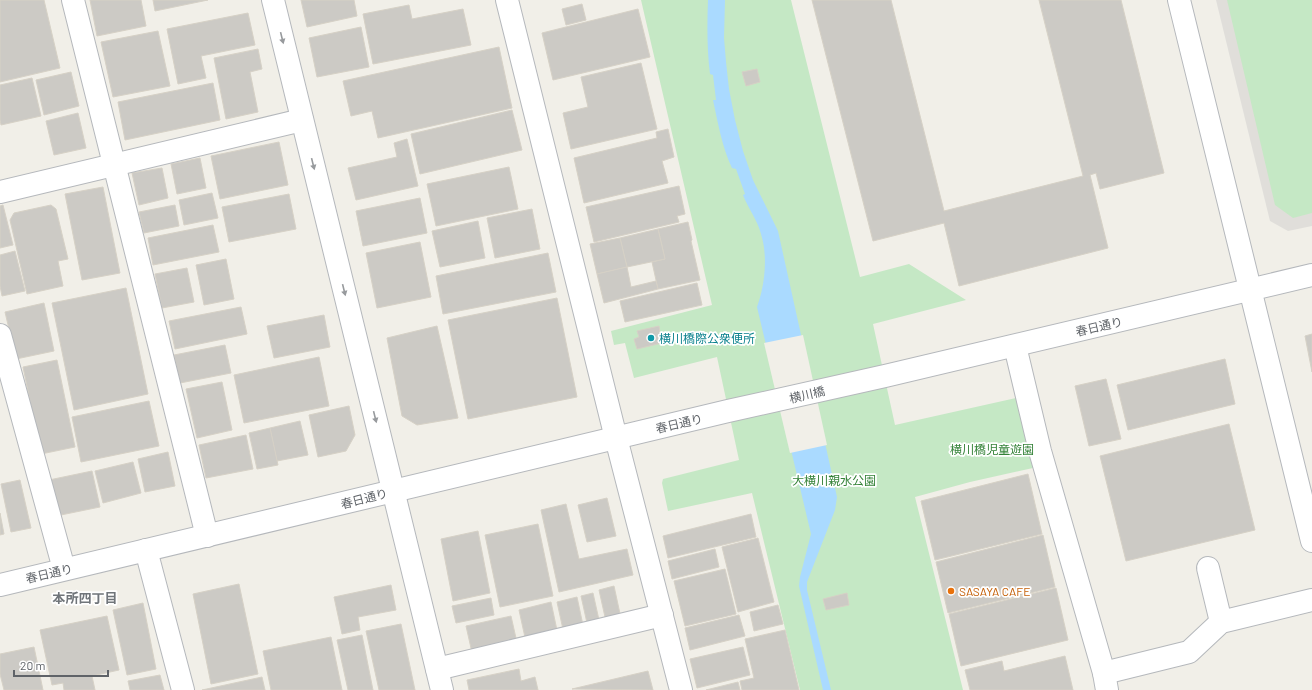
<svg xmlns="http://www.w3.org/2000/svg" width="1312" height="690" font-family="Barlow,'Noto Sans JP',sans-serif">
<rect width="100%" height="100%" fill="#f1efe8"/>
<path fill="#e0deda" d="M1216,0H1312V226L1288,231L1270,221Z"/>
<g fill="#c5e8c5">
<path d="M641,0H791L860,277L909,264L966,300L873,324L895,425L1016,398L1033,468L970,482L915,497L963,690H800L752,493L668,511L662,483L663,479L739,460L717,357L634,378L625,343L614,345L611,331L712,305Z"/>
<path d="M1227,0H1312V213L1293,218L1275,205Z"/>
</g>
<path fill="#aadaff" d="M708,0H725L724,38L726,62L729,89L735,120L743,151L753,180L778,231L837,497L835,510L807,582V590L831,690H823L799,586L800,577L811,534L757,307C765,285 768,256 761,234C758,221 748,208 743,195L745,194L736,169L732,168C722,147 718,123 713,100H716L713,75L710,74C707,50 707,25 708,0Z"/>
<path fill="#f1efe8" d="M803,335L827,445L790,453L764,343Z"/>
<g fill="#cccac5" stroke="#d6d1c6">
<path d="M0,0H44L60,68L0,82Z"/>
<path d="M90,0H141L146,26L97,36Z"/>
<path d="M153,0H208L155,11Z"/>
<path d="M301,0H354L357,16L307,27Z"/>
<path d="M812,0H891L944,211L1083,176L1039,0H1121L1164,173L1100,189L1096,173L1090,175L1108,248L959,286L944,223L873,241Z"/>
<path d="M582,4L586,20L566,25L562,9Z"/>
<path d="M409,5L412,19L463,9L471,45L373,64L363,14Z"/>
<path d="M638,9L650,57L553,80L542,33Z"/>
<path d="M248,13L255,45L201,56L206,78L178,84L167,29Z"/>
<path d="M361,27L369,67L317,77L309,38Z"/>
<path d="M158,31L170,86L113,97L101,42Z"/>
<path d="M499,47L512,108L378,138L372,111L351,116L343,81Z"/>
<path d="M258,49L262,69L250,72L258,112L226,119L214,58Z"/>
<path d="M641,63L657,129L571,149L563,113L588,107L581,77Z"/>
<path d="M757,69L760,82L746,86L742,72Z"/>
<path d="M71,72L79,106L44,115L36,80Z"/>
<path d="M32,78L41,116L1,125L0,120V85Z"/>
<path d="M213,83L220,120L125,140L118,102Z"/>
<path d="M512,110L522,150L420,174L411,134Z"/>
<path d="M78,113L86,148L54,155L46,121Z"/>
<path d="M668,129L674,157L662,161L668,183L584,203L574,158L657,138L656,132Z"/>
<path d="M407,139L418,186L356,200L348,168L397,157L394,143Z"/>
<path d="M279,142L288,185L220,199L211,156Z"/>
<path d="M200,158L206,188L177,194L171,164Z"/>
<path d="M509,167L518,209L436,226L427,184Z"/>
<path d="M162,168L168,198L139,205L132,173Z"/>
<path d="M679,186L685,214L677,216L679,222L594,242L586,207Z"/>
<path d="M103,187L120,273L82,280L65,194Z"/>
<path d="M212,193L218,218L184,225L179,200Z"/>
<path d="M289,194L296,229L229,242L222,207Z"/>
<path d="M420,198L427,233L363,246L356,211Z"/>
<path d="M3,205L13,245L0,248V206Z"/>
<path d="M51,205L56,209L68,259L58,261L63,286L27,294L10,220L14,213Z"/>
<path d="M175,205L179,226L144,233L139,212Z"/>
<path d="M532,209L540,249L495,258L487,218Z"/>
<path d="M478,221L485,258L440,267L432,231Z"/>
<path d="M688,222L692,240L691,241L700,280L658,289L652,262L665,259L658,229Z"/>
<path d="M213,225L219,252L153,265L148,238Z"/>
<path d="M658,229L665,259L627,267L620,238Z"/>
<path d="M620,238L627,267L597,274L590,244Z"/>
<path d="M420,242L431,297L377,308L366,253Z"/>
<path d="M15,251L25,291L2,296L0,286V255Z"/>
<path d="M548,253L556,292L443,314L436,276Z"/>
<path d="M226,259L234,299L204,305L196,265Z"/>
<path d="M627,267L631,287L656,281L658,289L604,303L597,274Z"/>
<path d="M187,268L194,302L162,308L155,274Z"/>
<path d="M697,283L702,305L625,322L620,301Z"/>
<path d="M126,288L148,394L74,410L52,303Z"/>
<path d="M557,298L577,397L468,419L448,320Z"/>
<path d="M44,303L54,351L16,359L5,312Z"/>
<path d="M241,307L247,334L175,349L169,321Z"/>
<path d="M324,315L330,347L274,358L267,326Z"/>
<path d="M437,326L458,418L417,425L402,416L387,338Z"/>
<path d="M659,326L660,333L664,332L666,342L637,349L634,339L639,337L637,331Z"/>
<path d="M1312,334V372L1305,336Z"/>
<path d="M225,345L231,373L180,383L174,355Z"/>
<path d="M319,357L329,406L244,423L234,375Z"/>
<path d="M1225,359L1235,404L1128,430L1117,385Z"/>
<path d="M57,360L75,447L41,454L23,367Z"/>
<path d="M1106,379L1121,439L1089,446L1075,386Z"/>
<path d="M222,382L232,430L197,438L186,389Z"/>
<path d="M149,401L159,446L81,462L72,417Z"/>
<path d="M349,406L355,435L346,451L318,457L309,415Z"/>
<path d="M300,421L308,455L277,461L270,428Z"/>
<path d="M1229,424L1255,530L1126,561L1100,456Z"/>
<path d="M270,428L278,465L257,469L249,433Z"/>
<path d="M246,435L253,469L206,478L199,445Z"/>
<path d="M168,452L175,486L145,492L138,459Z"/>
<path d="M133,462L141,493L103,503L95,471Z"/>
<path d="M92,471L100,507L56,516L49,480Z"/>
<path d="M1028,474L1042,534L935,560L921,501Z"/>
<path d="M20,480L31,528L11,532L1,484Z"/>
<path d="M607,498L616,536L587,542L578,505Z"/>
<path d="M566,504L579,559L627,549L633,575L559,592L541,510Z"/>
<path d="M0,513L4,534L0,535Z"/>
<path d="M751,514L756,537L668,558L663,536Z"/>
<path d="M538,524L553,596L500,607L485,535Z"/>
<path d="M478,531L490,593L453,601L441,539Z"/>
<path d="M1043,535L1055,587L948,613L936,562Z"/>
<path d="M758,538L774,602L738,612L722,547Z"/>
<path d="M715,549L719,567L672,579L668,561Z"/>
<path d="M725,569L736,614L685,626L674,581Z"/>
<path d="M239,584L258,674L211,684L193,594Z"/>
<path d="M391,585L396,610L358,617L360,630L342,634L334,597Z"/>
<path d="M614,586L622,623L607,626L599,590Z"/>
<path d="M1056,588L1068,640L961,666L949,614Z"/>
<path d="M593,593L601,629L589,632L581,596Z"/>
<path d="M847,593L849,605L826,610L823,599Z"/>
<path d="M577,597L584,630L564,634L557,602Z"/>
<path d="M491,598L494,615L456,623L452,606Z"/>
<path d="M551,602L558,635L526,642L519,610Z"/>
<path d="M143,603L156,669L127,675L113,610Z"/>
<path d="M778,605L783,624L754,631L750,612Z"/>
<path d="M739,615L745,636L690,650L685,628Z"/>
<path d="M107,616L119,670L92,676L95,690H64L63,683L52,685L40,630Z"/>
<path d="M511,616L518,647L473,657L466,626Z"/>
<path d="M401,624L415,690H379L366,631Z"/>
<path d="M785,630L799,690H742L740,681L754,678L745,639Z"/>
<path d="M362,635L373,690H348L337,640Z"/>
<path d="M331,637L342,690H271L263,651Z"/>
<path d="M34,647L43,690H4L0,674V654Z"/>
<path d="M743,647L750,675L697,688L690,659Z"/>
<path d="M1065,656L1073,690H970L965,670L1002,661L1004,671Z"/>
<path d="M519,669L521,681L535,677L538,690H469L467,680Z"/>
<path d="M648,671L653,690L572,689Z"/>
<path d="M160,675L164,690H130L128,681Z"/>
<path d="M262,677L265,690H202Z"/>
<path d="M738,682L740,690H706Z"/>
</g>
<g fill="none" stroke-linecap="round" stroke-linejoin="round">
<defs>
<g id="minor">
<path d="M73,0L207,536"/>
<path d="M273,0L442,690"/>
<path d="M507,0L616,438L681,690"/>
<path d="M1179,0L1312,541"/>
<path d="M0,192L302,120"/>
<path d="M0,335L64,569"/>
<path d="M1015,346L1040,451L1104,673L1107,690"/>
<path d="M146,550L183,690"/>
<path d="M1208,568L1221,622"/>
<path d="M0,585L728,411L885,376L1312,275"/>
<path d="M437,669L662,615"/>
<path d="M1104,673L1189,652L1221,622L1312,600"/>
</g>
</defs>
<use href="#minor" stroke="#b5b8bc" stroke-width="24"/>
<use href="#minor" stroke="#fff" stroke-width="22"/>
</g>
<defs><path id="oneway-solid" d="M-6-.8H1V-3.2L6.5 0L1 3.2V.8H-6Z"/></defs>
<g fill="#979a9d">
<use href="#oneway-solid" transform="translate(282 38) rotate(76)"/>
<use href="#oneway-solid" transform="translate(313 164) rotate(76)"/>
<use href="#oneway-solid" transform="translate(344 290) rotate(76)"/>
<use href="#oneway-solid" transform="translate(375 417) rotate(76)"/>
</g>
<circle fill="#0f9aa8" stroke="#fff" stroke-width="1.5" cx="651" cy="338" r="4"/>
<circle fill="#e8710a" stroke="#fff" stroke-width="1.5" cx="951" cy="591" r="4"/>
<g text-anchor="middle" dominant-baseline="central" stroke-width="3.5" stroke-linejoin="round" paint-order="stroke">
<g font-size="12" fill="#5f6368" stroke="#fff">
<text transform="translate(1099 326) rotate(-13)">春日通り</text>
<text transform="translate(807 394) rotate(-13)">横川橋</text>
<text transform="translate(679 423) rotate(-13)">春日通り</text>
<text transform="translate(364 498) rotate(-14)">春日通り</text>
<text transform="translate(49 573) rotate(-13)">春日通り</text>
</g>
<g font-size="12" fill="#0d838f" stroke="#fff" text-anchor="start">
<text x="659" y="338">横川橋際公衆便所</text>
</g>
<g font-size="12" fill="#348238" stroke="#fff">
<text x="992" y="449">横川橋児童遊園</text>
<text x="834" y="480">大横川親水公園</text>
</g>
<g font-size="12" fill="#c56008" stroke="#fff" text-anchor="start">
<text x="959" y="591">SASAYA CAFE</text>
</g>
<g font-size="13" font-weight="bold" fill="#70757a" stroke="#fff">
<text x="85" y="598">本所四丁目</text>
</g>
</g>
<path d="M14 670v6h94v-6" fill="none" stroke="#5f6368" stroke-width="2"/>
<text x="20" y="670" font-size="12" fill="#5f6368" stroke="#ffffff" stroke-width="3" paint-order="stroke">20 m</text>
</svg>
